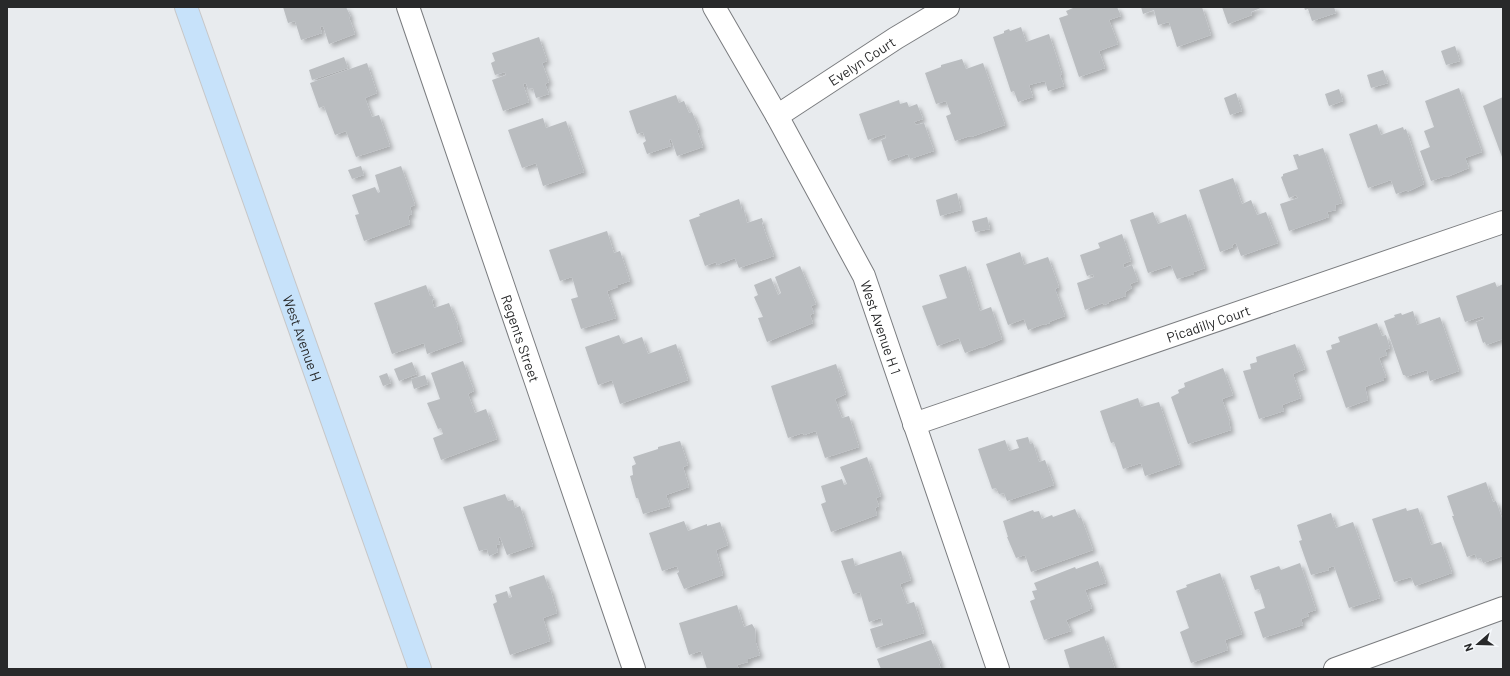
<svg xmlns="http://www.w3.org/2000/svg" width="1510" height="676" font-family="Barlow,sans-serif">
<defs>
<filter id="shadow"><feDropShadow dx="3.5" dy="3.5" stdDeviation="2" flood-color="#0004"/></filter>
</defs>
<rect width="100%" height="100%" fill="#e8ebee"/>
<g fill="#babdc0" filter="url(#shadow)">
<path d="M283,7H346L351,17H349L355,34L329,44L323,26L320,27L322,33L301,40L295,21L288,23Z"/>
<path d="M1073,7H1117L1121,16L1109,20L1118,44L1099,51L1105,68L1079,77L1059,18L1068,15L1066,11L1073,8Z"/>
<path d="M1141,7H1202L1211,35L1177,47L1169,22L1158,25L1154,10L1143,14Z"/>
<path d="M1222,7H1263L1251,12L1252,15L1228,24Z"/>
<path d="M1304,7H1334L1336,13L1312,21L1308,9L1305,10Z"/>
<path d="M1021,27L1026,42L1049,34L1062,74L1060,75L1064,86L1048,91L1045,81L1029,85L1033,97L1018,102L1014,91L1011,92L993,37L1004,33V31L1009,29L1010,31Z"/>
<path d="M539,37L547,61L542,63L549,82L545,84L549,94L536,98L533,88L528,89L526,83L523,84L529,102L503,111L492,80L506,75L505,72L495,75L491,63L495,61L492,53Z"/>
<path d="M1455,46L1460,61L1446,65L1441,51Z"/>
<path d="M344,57L348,68L312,80L309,70Z"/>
<path d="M962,59L966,69L983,63L1005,125L971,137L970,136L955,141L946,116L951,114L946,101L936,104L925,73L941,67V65Z"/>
<path d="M367,63L377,93L365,98L372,117L379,115L390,146L356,157L346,131L335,135L324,106L319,108L310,83Z"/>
<path d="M1383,70L1388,83L1371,88L1367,75Z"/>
<path d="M1459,88L1482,152L1465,158L1469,168L1447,177L1446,176L1431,181L1420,151L1430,147L1424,131L1434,127L1425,101Z"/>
<path d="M1339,89L1343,101L1329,106L1325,94Z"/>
<path d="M1236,93L1242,111L1230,115L1224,98Z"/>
<path d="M676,95L679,103L684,101L689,113L692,112L699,129L697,130L703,147L677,156L671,139L669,140L671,146L647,154L643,143L646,141L643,132L637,134L629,111Z"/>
<path d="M1503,97V156L1502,157L1483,106Z"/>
<path d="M899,100L900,104L907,102L909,107L917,104L923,119L914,122L916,125L924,123L934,151L910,159L908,154L888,161L881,140L886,138L885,134L868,140L859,114Z"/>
<path d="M543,118L546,128L566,121L584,172L543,186L536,163L522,168L508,130Z"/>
<path d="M1377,124L1381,135L1403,127L1404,130L1406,129L1424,184L1407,192V190L1396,194L1391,180L1368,188L1349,134Z"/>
<path d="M1323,148L1342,203L1335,205L1336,210L1327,212L1329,217L1289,231L1280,204L1298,198L1296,195L1289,198L1281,177L1283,176V174L1298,169L1293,155L1298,154L1299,156Z"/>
<path d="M361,166L364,175L352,179L348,170Z"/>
<path d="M401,166L415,205L410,207L412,214L408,216L410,224L364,241L355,215L359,214L352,195L375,187L378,193L380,192L375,175Z"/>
<path d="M1233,178L1242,204L1251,200L1257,215L1266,212L1278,243L1241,256L1236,243L1232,245L1233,247L1220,252L1199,190Z"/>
<path d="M957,193L961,210L940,216L936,200Z"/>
<path d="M739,199L742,210H744L747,223L762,218L763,222L762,223L766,235L774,256L739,268L735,258L717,265L716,262L705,266L689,220L700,216L699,214Z"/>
<path d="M1153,212L1158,224L1186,214L1205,268L1194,272V274L1177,279L1171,265L1148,273L1130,220Z"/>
<path d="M987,217L990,229L975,232L972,221Z"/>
<path d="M607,231L614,253L620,251L630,281L618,285V287L607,291L616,318L581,329L571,299L578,297L572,277L560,281L549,250Z"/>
<path d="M1122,234L1131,261L1123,264L1124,268L1132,265L1138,281L1130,284L1132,288L1125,292L1126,296L1108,302L1109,303L1104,305L1103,303L1085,310L1077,283L1094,277L1093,274L1087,276L1080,255L1100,248L1098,243Z"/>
<path d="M1020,252L1024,265L1048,257L1059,287L1055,289L1065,316L1049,322L1050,323L1044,325V324L1028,330L1024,319L1008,325L986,264Z"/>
<path d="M800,266L816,304L811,306L814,313L810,315L813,323L767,342L758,318L763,317L754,297L758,295L754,285L771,278L778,295L781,293L775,277Z"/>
<path d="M966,266L980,311L991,307L1002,339L981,348V347L965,353L959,338L937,346L922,306L947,298L939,275Z"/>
<path d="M1495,282L1497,287L1503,284V339L1486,345L1485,342L1483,343L1476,322L1484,319L1483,316L1465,322L1456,296Z"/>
<path d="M426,285L430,296L432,295L434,299L432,300L434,308L449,303L458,326L457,327L462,341L427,354L424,343L392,354L374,303Z"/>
<path d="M1413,311L1417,325L1440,317L1459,371L1430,381L1427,370L1406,377L1405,375H1403L1384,321L1395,317L1394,315L1401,313L1402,315Z"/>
<path d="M1377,323L1382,336L1386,335L1390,348L1385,350L1387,355L1379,358L1386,377L1384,378V380L1365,387L1368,400L1346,408L1326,351L1332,349L1331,345L1340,342L1338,337Z"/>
<path d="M619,335L623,344L642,337L648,354L676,344L688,380L620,404L612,380L598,385L585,347Z"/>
<path d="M1295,344L1305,369L1293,374L1301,398L1282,405L1284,411L1259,419L1243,371L1251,369L1250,364L1257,362L1256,357Z"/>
<path d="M463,361L474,391L468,394L475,413L486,409L497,439L441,460L433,438L443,434L441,428L438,429L427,403L440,399L431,373Z"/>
<path d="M412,362L417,374L399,381L394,369Z"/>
<path d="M836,364L846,394L835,399L842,418L849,416L859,447L825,458L816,431L804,435L803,433L788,438L771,386Z"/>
<path d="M1223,368L1233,395L1222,399L1230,422L1229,423L1231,430L1188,444L1171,397L1179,393L1178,390L1185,387L1184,383Z"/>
<path d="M387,373L391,383L383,386L379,376Z"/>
<path d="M425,375L428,384L414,389L411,379Z"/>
<path d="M1138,398L1141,407L1159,402L1180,464L1145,476L1141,463L1123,469L1114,442L1111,443L1100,411Z"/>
<path d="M1028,437L1030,444L1033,443L1039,462L1045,460L1054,485L1007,501L1004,493L999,494L996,488L992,489L978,449L1005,440L1009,451L1019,448L1016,440Z"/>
<path d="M680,441L688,465L683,467L689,487L666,495L670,506L643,514L638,498H636L630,476L633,475L632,466L636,464L633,457L658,449V447Z"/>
<path d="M867,457L881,496L876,498L879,506L875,508L877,515L831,532L821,504L826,502L821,486L842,479L844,485L847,484L840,467Z"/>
<path d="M1486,482L1493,502L1496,501L1503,521V556L1483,563L1481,558L1477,559L1475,554L1467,557L1452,516H1454L1447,496Z"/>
<path d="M505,494L508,501L513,500L515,508L520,506L533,546L507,555L500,537L498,538L500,544L496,545L498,552L489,556L487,549L479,551L463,507Z"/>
<path d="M1406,508L1407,511L1418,508L1431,545L1441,542L1452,573L1415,586L1411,577L1394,582L1372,519Z"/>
<path d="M1075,509L1079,518L1081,517L1093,550L1031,572L1025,555L1016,558L1007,537H1008L1003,521L1033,510L1034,512L1039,511L1042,519L1052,515L1053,517Z"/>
<path d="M1331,513L1336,528L1353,522L1380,598L1349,608L1334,566L1328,568L1329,570L1311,575L1299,541L1302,540L1297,525Z"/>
<path d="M684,521L688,531L707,524V526L720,522L728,545L716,550L723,575L684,589L677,573L679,572L677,566L662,571L649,533Z"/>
<path d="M901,551L911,580L900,584L907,604L914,602L924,633L876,648L870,629L883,625L881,618L869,622L860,592L853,594L841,561L853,558L855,566Z"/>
<path d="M1098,561L1106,583L1085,590L1092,608L1090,609V610L1066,620L1071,631L1044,640L1030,601L1035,599L1032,591L1037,590L1034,583L1075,567L1076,569Z"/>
<path d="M1300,563L1316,610L1307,613L1309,616L1301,619L1303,625L1263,638L1254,612L1265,608L1259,589L1255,590L1250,576L1279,566L1281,570Z"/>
<path d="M1220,573L1242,634L1225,640L1228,650L1191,663L1180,632L1189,628L1176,591L1187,587L1186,585Z"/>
<path d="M544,575L549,589L550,588L557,613L543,618L550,641L510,655L493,604L497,602L495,595L507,591L509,598L512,597L509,587Z"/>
<path d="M737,605L744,627L752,624L755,629L756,643L760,655L748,659V662L737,665L739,669H707L701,651L689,655L679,623Z"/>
<path d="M1104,636L1115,669H1070L1064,650Z"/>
<path d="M931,640L941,664H939L941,669H881L877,659Z"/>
</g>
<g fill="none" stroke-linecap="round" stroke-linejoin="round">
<defs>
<g id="street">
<path id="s1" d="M408,7L634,669"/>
<path id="s2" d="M714,7L777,116L864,276L998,669"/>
<path id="s3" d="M777,116L896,38L948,7"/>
<path id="s4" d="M914,424L1503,222"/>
<path d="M1335,669L1503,608"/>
</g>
<g id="primary">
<path id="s5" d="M186,7L420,669"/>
</g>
</defs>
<use href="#street" stroke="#7a7c7f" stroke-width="24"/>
<use href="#primary" stroke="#c7c7c8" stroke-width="24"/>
<use href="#street" stroke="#fff" stroke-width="22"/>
<use href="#primary" stroke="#c7e2fa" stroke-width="22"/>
</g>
<g text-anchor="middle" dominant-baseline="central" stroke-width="4" stroke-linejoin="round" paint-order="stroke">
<g font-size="14" fill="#28292a" stroke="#f6f9fc">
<text stroke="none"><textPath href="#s3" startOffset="101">Evelyn Court</textPath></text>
<text stroke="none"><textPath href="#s4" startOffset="311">Picadilly Court</textPath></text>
<text stroke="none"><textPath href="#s2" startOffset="362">West Avenue H 1</textPath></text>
<text stroke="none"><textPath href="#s5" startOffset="351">West Avenue H</textPath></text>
<text stroke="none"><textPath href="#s1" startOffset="350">Regents Street</textPath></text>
</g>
</g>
<rect width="1510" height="676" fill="none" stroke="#28292a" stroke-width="16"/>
<g transform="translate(1478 644) rotate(250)" stroke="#f6f9fc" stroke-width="3" paint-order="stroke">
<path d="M0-3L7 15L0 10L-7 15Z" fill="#28292a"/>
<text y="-6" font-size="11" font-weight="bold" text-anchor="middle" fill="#28292a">N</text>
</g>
</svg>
